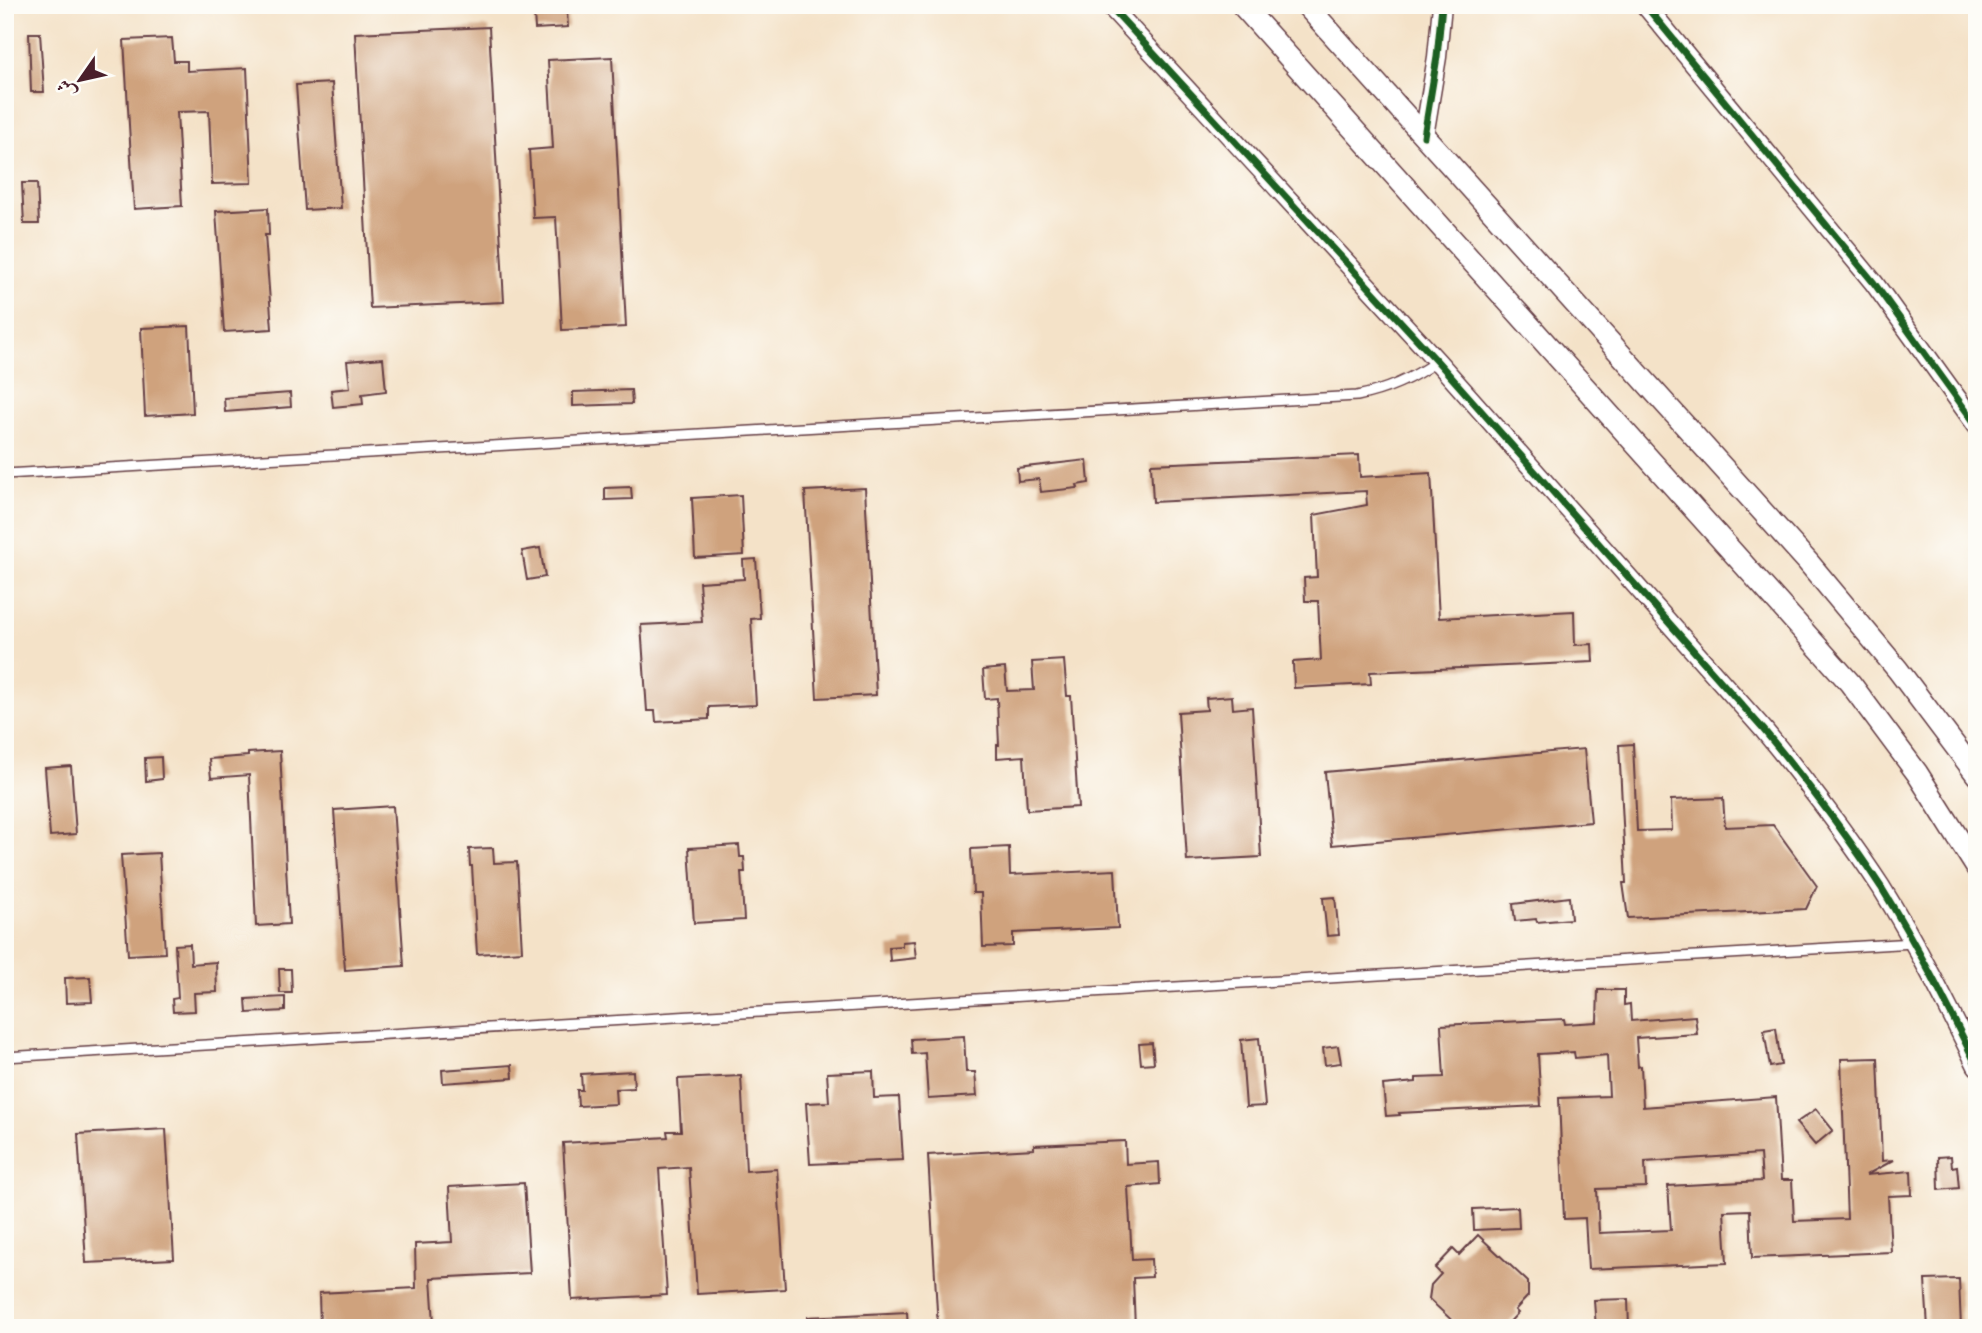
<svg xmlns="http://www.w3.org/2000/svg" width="1982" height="1333" font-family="Alegreya,Amiri,serif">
<rect width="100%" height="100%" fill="#fdfcf7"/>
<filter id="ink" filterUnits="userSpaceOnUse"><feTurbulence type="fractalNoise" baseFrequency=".0143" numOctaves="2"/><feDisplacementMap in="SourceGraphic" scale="14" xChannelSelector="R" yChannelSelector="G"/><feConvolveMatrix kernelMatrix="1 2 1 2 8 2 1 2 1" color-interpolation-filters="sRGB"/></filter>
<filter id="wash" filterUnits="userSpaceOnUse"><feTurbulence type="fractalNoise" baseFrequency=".00686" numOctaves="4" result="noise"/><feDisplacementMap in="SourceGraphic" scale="28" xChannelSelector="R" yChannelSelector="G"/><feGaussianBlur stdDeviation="1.57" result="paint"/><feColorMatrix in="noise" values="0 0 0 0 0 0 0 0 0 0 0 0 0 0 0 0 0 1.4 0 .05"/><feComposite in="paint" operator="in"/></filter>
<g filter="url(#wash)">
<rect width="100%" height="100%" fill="#f4e2c8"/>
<g id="blocks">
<g fill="#cfa27d" fill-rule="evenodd">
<path d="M567,11L568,27L535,29L534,13Z"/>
<path d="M489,27L504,302L370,308L355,33Z"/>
<path d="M29,33H40L44,92H31Z"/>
<path d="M172,38L174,61H187V71L247,68L252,183L212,184L209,111L177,112L182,206L134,209L124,40Z"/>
<path d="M612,57L626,327L562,330L556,217L533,218L529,150L553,148L548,60Z"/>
<path d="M332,83L341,208L305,210L296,85Z"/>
<path d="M22,183H37L39,224H24Z"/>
<path d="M268,208L269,235H265L272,329L224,332L216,211Z"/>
<path d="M189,326L193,413L145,416L141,328Z"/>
<path d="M383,358L386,391L362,394L363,404L333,407L331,390L350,388L347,361Z"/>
<path d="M631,390L632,404L573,406V392Z"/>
<path d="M290,393L291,407L225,412L224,398Z"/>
<path d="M1359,455L1360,477L1431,473L1439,618L1574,611L1575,645L1592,644L1593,662L1370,672L1371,684L1294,688L1293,662L1321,660L1318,601H1305L1304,578L1317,577L1314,515L1367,505L1366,491L1153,502L1151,464Z"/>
<path d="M1087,460L1089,483L1077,485L1078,488L1041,492L1039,479L1018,481L1017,468Z"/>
<path d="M631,487L632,499L605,500V488Z"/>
<path d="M865,488L876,695L817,698L805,491Z"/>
<path d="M741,495L744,555L695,558L692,498Z"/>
<path d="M540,548L545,577L527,580L522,551Z"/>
<path d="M756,559L760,618L751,619L756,705L709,707V719L656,722L655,711H647L641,625L702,622L699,582L744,579L743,560Z"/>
<path d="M1064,660L1067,696H1071L1078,807L1027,810L1024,756L997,758V745H999L997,698L985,699L983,670L1005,668L1007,691L1034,690L1032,662Z"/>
<path d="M1232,696L1233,709L1252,707L1261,857L1187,861L1178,712L1207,710L1206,698Z"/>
<path d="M1633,744L1637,831L1672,830L1671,800L1723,798L1725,827L1773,825L1817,886L1806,909L1628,918L1623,883H1626L1619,745Z"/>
<path d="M1584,749L1591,822L1332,845L1325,772Z"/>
<path d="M280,751L289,924L256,926L249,775L211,778L209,759L248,756V753Z"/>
<path d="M161,757L162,779L146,781L145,758Z"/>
<path d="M71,766L76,834L50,836L45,768Z"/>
<path d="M393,806L404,966L345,970L334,810Z"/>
<path d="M739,845L740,857H744L745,872H741L744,920L694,923L689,848Z"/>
<path d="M1009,847L1010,875L1115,870L1118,928L1013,933V946L983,947L981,893H973L971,849Z"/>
<path d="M493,848L494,863L517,862L522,951L477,954L472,866H470L469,849Z"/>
<path d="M159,853L165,953L128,955L121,855Z"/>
<path d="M1335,897L1339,935L1327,936L1323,898Z"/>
<path d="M1569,897L1571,919L1537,922L1536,919L1515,921L1513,904Z"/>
<path d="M914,941L916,958L890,961L889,947L902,946V942Z"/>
<path d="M190,944L191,964L216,962L217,992L194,993L195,1011L173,1012L172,999L178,998L175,945Z"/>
<path d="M279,969H291L292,993H280Z"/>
<path d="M90,977L92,1002L66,1003L65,978Z"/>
<path d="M1598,990H1624V1005L1630,1004L1631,1021L1695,1016L1697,1034L1636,1038L1638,1067L1641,1066L1643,1107L1776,1097L1781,1180H1792L1794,1221L1847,1219L1841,1059L1878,1058L1882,1161L1894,1160L1866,1175L1911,1171L1912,1195L1888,1196L1891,1252L1752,1258L1750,1210L1724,1211L1727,1263L1588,1269L1585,1218L1564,1219L1559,1098L1609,1096L1607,1055L1575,1058L1574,1052L1538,1054L1541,1106L1399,1113L1400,1115L1386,1116L1383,1085L1416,1082V1078L1444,1077L1441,1025L1564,1019L1565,1024L1597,1022ZM1760,1154L1762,1181L1668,1186L1671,1230L1599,1233L1597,1189L1646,1187L1645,1162Z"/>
<path d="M285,997V1011L247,1013L246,999Z"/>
<path d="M1776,1028L1781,1065L1770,1067L1764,1030Z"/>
<path d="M964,1036L966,1072H975L977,1096L928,1099L925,1053L912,1054L911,1039Z"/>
<path d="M1259,1038L1265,1106L1246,1107L1241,1040Z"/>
<path d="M1152,1043L1154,1063L1141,1064L1139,1044Z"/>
<path d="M1338,1046L1341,1063L1325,1065L1323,1048Z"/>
<path d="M512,1065L513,1078L443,1083L442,1070Z"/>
<path d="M633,1071L634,1088L615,1089L616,1104L578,1106L577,1090H582L581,1074Z"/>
<path d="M873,1071L874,1098L899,1097L903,1160L810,1164L806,1103L829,1102L827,1073Z"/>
<path d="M741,1076L746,1171L777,1169L785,1289L697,1294L689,1167L659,1169L667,1295L572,1300L563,1143L668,1137L667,1131H681L678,1079Z"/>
<path d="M1816,1109L1833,1130L1815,1145L1796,1123Z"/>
<path d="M166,1129L174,1259L86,1263L78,1134Z"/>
<path d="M1125,1141L1126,1164L1159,1162L1160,1184L1128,1187L1132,1260L1151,1259L1152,1277L1133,1278L1135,1328H938L928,1155L1034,1149V1145Z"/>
<path d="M1951,1156L1952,1167L1957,1166L1959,1188L1939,1190L1938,1157Z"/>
<path d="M524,1183L530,1273L431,1278L434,1323L320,1328L319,1293L416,1288L415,1244L452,1242L449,1187Z"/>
<path d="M1518,1207L1519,1228L1474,1230L1473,1209Z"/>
<path d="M1478,1235L1528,1282V1296L1515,1310L1518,1313L1504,1328H1460L1429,1299L1431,1285L1441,1274L1435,1268L1453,1249L1459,1255Z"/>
<path d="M1959,1279L1961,1328H1928L1925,1280Z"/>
<path d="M1628,1299L1629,1328H1596L1594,1300Z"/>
<path d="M907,1312L908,1328H808V1317Z"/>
</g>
</g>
</g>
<g filter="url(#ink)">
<use href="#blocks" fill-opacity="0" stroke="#643c43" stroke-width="2"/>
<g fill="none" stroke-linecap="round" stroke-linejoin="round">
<defs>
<g id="service">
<path d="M5,474L1357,396C1387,390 1412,379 1437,361"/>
<path d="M5,1057L1914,943"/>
</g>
<g id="minor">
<path d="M1109,5L1437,361L1763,729C1805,780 1845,832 1881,887C1917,945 1947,1005 1977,1066"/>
<path d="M1645,5L1874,283L1977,426"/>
<path d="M1424,136L1437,57L1442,5"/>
</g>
<g id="tertiary">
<path d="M1242,5L1850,683L1917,773L1977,868"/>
<path d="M1306,5L1808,562L1898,670L1977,775"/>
</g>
</defs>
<use href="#service" stroke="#643c43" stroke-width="12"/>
<use href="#minor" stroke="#643c43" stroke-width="21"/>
<use href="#tertiary" stroke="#643c43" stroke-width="24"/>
<use href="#service" stroke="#fff" stroke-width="9"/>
<use href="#minor" stroke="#fff" stroke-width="18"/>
<use href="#tertiary" stroke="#fff" stroke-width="21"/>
<defs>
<g id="cycleway">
<path d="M1109,5L1437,361L1763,729C1805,780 1845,832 1881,887C1917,945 1947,1005 1977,1066"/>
<path d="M1645,5L1874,283L1977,426"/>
<path d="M1424,136L1437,57L1442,5"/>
</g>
</defs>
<use href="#cycleway" stroke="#fdfcf7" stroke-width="11"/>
<use href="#cycleway" stroke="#1b5e20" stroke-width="7"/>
</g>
</g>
<rect width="1982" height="1333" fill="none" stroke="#fdfcf7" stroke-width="28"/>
<g transform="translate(80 80) rotate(236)" stroke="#fdfcf7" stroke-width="5" paint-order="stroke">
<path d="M0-5L12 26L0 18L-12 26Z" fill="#4a1f2b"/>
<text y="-10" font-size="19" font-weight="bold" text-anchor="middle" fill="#4a1f2b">ش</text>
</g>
</svg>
